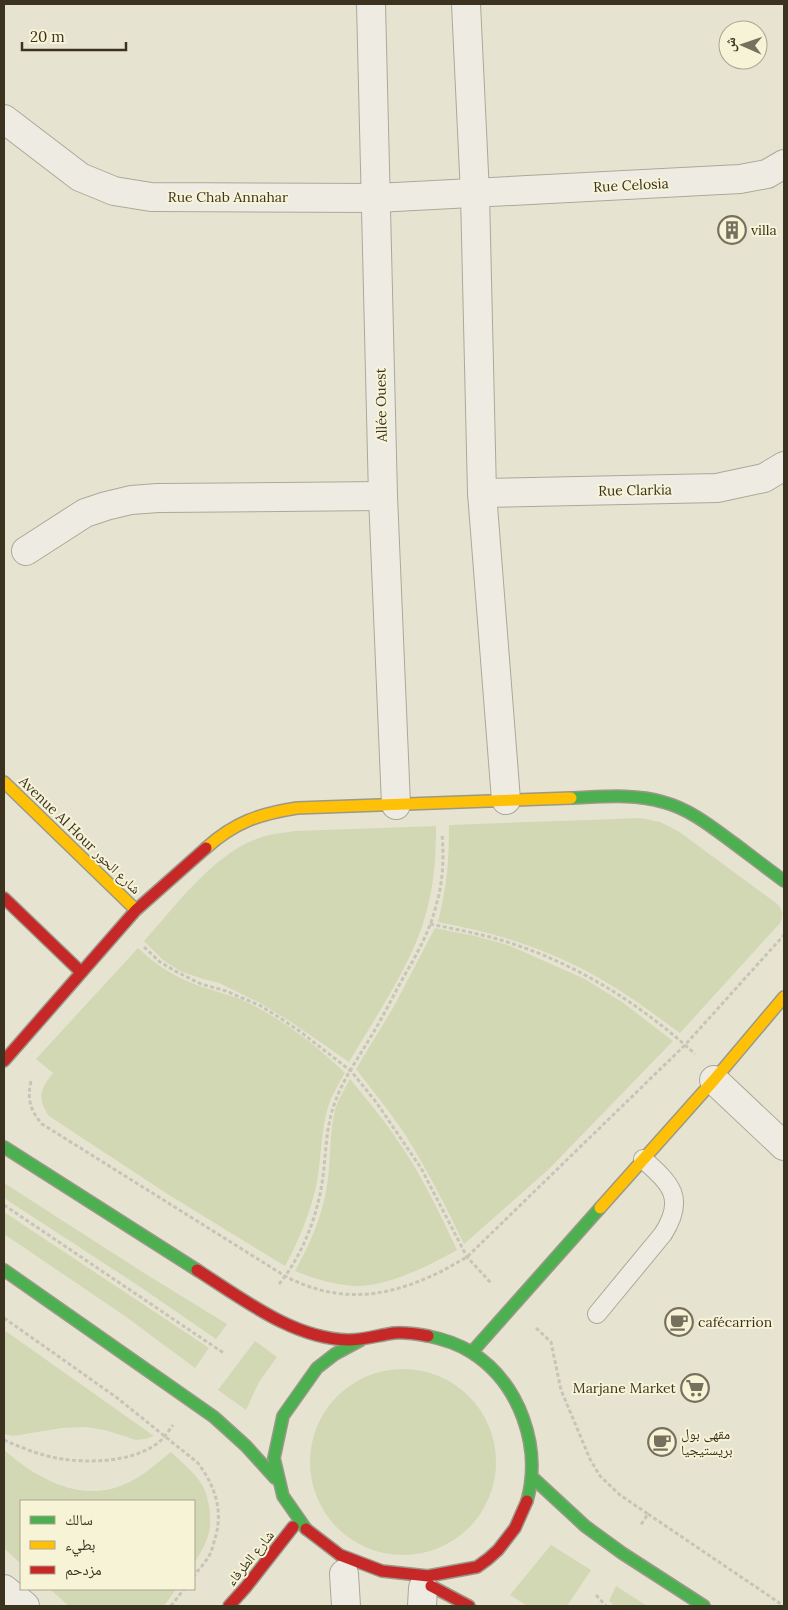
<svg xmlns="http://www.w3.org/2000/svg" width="788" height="1610" font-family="Lora,'Noto Naskh Arabic',serif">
<rect width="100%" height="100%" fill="#e6e4d1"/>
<g fill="#d1d8b3">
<path d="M641,818L660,822L678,831L776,903C783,909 784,915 780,923L680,1033C651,1012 622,990 590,973C543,947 491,932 438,922C447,886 449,861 449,825Z"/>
<path d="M436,826C436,857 434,887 425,917C411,966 375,1017 349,1062L294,1024L262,1004L219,983L200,978L180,971L163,960L144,941C175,907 211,857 254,840C267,834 282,833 295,831Z"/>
<path d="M435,928L475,936L508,945L585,979L622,1002L673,1041L548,1170L464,1244C446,1207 428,1171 406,1136C391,1113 373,1091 356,1069L393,1008Z"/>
<path d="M138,948C154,963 171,975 192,983C208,990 226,993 242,1000C281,1018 315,1044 345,1073C339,1083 333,1093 329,1104C320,1130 322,1163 315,1191C308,1218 298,1242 285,1266L169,1195L49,1116C36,1097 41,1089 53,1073L36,1059Z"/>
<path d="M350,1079C369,1102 388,1125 404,1150C425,1182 441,1216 457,1250C430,1265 391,1285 359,1286C337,1286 315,1279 295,1271C310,1244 322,1217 327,1186C331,1161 329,1135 335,1110C338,1099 345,1089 350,1079Z"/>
<path d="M4,1183L144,1273L227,1324L216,1339L139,1286L4,1198Z"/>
<path d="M4,1212L209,1348L195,1368L125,1316L4,1234Z"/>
<path d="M4,1330L154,1436L145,1439L136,1440L105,1430L85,1427L62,1428L13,1436L4,1434Z"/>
<path d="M255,1341L277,1357L259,1382L246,1410L218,1390Z"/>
<circle cx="403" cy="1462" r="93"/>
<path d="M4,1450C36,1478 80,1503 123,1485C141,1478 156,1464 171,1452C180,1461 194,1472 201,1483C209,1495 212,1518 209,1532C206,1544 200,1554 194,1563V1501H21V1564L4,1548Z"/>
<path d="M551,1545L591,1570L567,1606H528L510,1595Z"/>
<path d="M616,1586L647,1606H615L609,1601Z"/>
<path d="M50,1589H176L164,1606H69Z"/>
</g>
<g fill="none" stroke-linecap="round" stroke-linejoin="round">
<defs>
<path id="lane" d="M597,1314L663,1234C686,1198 671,1184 643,1159"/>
<g id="street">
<path d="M371,4L383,496L396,805"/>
<path d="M466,4L475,194L482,493L506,800"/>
<path d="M4,119L80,177L114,191L151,197L376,198L740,179L767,174L784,164"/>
<path d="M482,493L717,488L764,478L784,466"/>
<path d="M26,551L85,513L106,506L131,500L158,498L383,496"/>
<path d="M714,1080L784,1146"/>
<path d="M344,1574L346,1606"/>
<path d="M4,1589L25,1606"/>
<path d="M422,1606L423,1588"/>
</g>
<g id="fast">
<path d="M571,798C600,797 634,793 663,802C690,809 712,827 735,844C751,856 768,869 784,881"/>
<path d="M4,1147L197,1270"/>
<path d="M4,1270L214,1417L246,1446L275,1478"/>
<path d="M428,1336C443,1339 458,1344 471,1352C520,1383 542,1447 527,1501"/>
<path d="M472,1352L600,1208"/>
<path d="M532,1477L585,1526L622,1553L704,1606"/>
<path d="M306,1529L283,1496L274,1458L283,1416L317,1368L335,1354L361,1340"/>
</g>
<g id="slow">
<path d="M4,782L136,910"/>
<path d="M206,848C235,822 259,814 297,808L571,798"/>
<path d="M600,1208L714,1080L784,997"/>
</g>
<g id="jam">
<path d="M4,898L81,972"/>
<path d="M4,1061L136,910L206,848"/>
<path d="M197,1270C243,1299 292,1338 348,1340C364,1340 379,1335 394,1333C405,1332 417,1334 428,1336"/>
<path d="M306,1529L340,1555L382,1571L428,1576L477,1567L488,1559L498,1550L515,1528L527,1501"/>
<path d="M431,1586L469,1606"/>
<path d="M229,1606L246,1587L293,1527"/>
</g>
</defs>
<use href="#lane" stroke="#aca899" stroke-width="20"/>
<use href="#street" stroke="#aca899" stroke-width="30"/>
<use href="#fast" stroke="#9b9889" stroke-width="14"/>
<use href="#slow" stroke="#9b9889" stroke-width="14"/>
<use href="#jam" stroke="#9b9889" stroke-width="14"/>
<g stroke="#c7c5b8" stroke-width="3" stroke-dasharray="4 2.5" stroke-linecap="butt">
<path d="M430,924C459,930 488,935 516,945C582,967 644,1007 695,1054"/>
<path d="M144,947L160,962L177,972L201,984L226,991L261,1006L280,1018L298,1030L351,1071L376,1102L421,1168L467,1257L491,1283"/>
<path d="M31,1081C27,1099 30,1110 42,1124L285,1276C334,1302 380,1299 429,1277C442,1272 454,1264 467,1257L685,1045L784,935"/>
<path d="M4,1205L225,1354"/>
<path d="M279,1284C305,1252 320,1209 324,1168C326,1147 327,1125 334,1105C342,1081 357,1060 370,1038C382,1019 392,998 403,978C417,954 431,929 437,902C443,881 444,857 442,834"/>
<path d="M4,1318L116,1397L198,1463C214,1485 223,1508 216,1535C214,1541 213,1548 210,1554C206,1562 199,1569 194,1576"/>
<path d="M536,1328L551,1342L561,1390L590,1459L600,1476L620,1495L648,1514L640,1526"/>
<path d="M4,1440C22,1448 42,1456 62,1459C91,1463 130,1462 155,1445C162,1441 168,1432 173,1425"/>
<path d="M648,1514L784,1606"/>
<path d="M596,1595L606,1606"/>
<path d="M171,1606L184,1589"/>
</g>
<use href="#lane" stroke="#eeece2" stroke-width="18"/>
<use href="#street" stroke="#eeece2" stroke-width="28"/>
<use href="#fast" stroke="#4caf50" stroke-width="11"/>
<use href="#slow" stroke="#ffc107" stroke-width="11"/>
<use href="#jam" stroke="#c62828" stroke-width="11"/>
</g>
<defs>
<symbol id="building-ring" viewBox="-11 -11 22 22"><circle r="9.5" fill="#f6f3d7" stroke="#78705e" stroke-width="1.5"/><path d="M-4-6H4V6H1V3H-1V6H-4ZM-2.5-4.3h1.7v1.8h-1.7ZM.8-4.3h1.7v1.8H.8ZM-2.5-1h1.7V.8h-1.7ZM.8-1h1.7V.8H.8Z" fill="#78705e"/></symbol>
<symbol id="cafe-ring" viewBox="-11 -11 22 22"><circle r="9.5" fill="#f6f3d7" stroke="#78705e" stroke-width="1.5"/><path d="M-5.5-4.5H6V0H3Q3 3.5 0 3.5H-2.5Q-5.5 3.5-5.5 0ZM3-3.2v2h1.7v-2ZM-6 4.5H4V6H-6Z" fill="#78705e"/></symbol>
<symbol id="supermarket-ring" viewBox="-11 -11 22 22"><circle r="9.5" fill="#f6f3d7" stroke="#78705e" stroke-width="1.5"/><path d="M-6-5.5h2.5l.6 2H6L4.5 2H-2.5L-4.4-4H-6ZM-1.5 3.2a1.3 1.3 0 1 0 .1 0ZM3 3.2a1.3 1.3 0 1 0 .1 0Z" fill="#78705e"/></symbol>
</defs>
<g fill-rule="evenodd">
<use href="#building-ring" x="716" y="214" width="32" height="32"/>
<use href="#cafe-ring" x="663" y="1306" width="32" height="32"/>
<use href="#supermarket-ring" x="679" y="1372" width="32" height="32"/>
<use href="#cafe-ring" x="646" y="1426" width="32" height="32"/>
</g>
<g text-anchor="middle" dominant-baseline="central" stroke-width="4" stroke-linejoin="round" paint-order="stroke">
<g font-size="14" fill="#3c3220" stroke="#f6f3d7">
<text transform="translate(631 185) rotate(-3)">Rue Celosia</text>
<text x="228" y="197">Rue Chab Annahar</text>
<text transform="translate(381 405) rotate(-91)">Allée Ouest</text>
<text transform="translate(635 490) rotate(-1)">Rue Clarkia</text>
<text transform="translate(80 835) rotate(44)">Avenue Al Hour شارع الحور</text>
<text transform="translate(250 1558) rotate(-51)">شارع الطرفاء</text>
</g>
<g font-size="14" fill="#3c3220" stroke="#f6f3d7" text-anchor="start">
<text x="751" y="230">villa</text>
<text x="698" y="1322">cafécarrion</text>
<text x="676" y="1388" text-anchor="end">Marjane Market</text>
<text x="681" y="1434">مقهى بول<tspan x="681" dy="16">بريستيجيا</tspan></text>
</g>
</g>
<rect width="788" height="1610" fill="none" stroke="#3c3220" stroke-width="10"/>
<rect x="20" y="1500" width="175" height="90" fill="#f6f3d7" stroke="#aca68e"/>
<rect x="30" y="1516" width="25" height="8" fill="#4caf50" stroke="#aca68e"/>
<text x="65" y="1525" font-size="15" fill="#3c3220">سالك</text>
<rect x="30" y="1541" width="25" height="8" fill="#ffc107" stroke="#aca68e"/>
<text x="65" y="1550" font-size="15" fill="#3c3220">بطيء</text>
<rect x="30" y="1566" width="25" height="8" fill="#c62828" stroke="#aca68e"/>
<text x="65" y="1575" font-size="15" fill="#3c3220">مزدحم</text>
<g transform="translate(743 45) rotate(272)"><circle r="24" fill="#f6f3d7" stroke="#aca68e"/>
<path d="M0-4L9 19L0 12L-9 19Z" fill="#78705e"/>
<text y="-8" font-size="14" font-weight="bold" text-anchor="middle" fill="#3c3220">ش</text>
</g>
<path d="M22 42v8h104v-8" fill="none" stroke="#3c3220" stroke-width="2.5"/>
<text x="30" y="42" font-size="15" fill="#3c3220" stroke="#f6f3d7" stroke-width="4" paint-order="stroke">20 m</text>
</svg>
